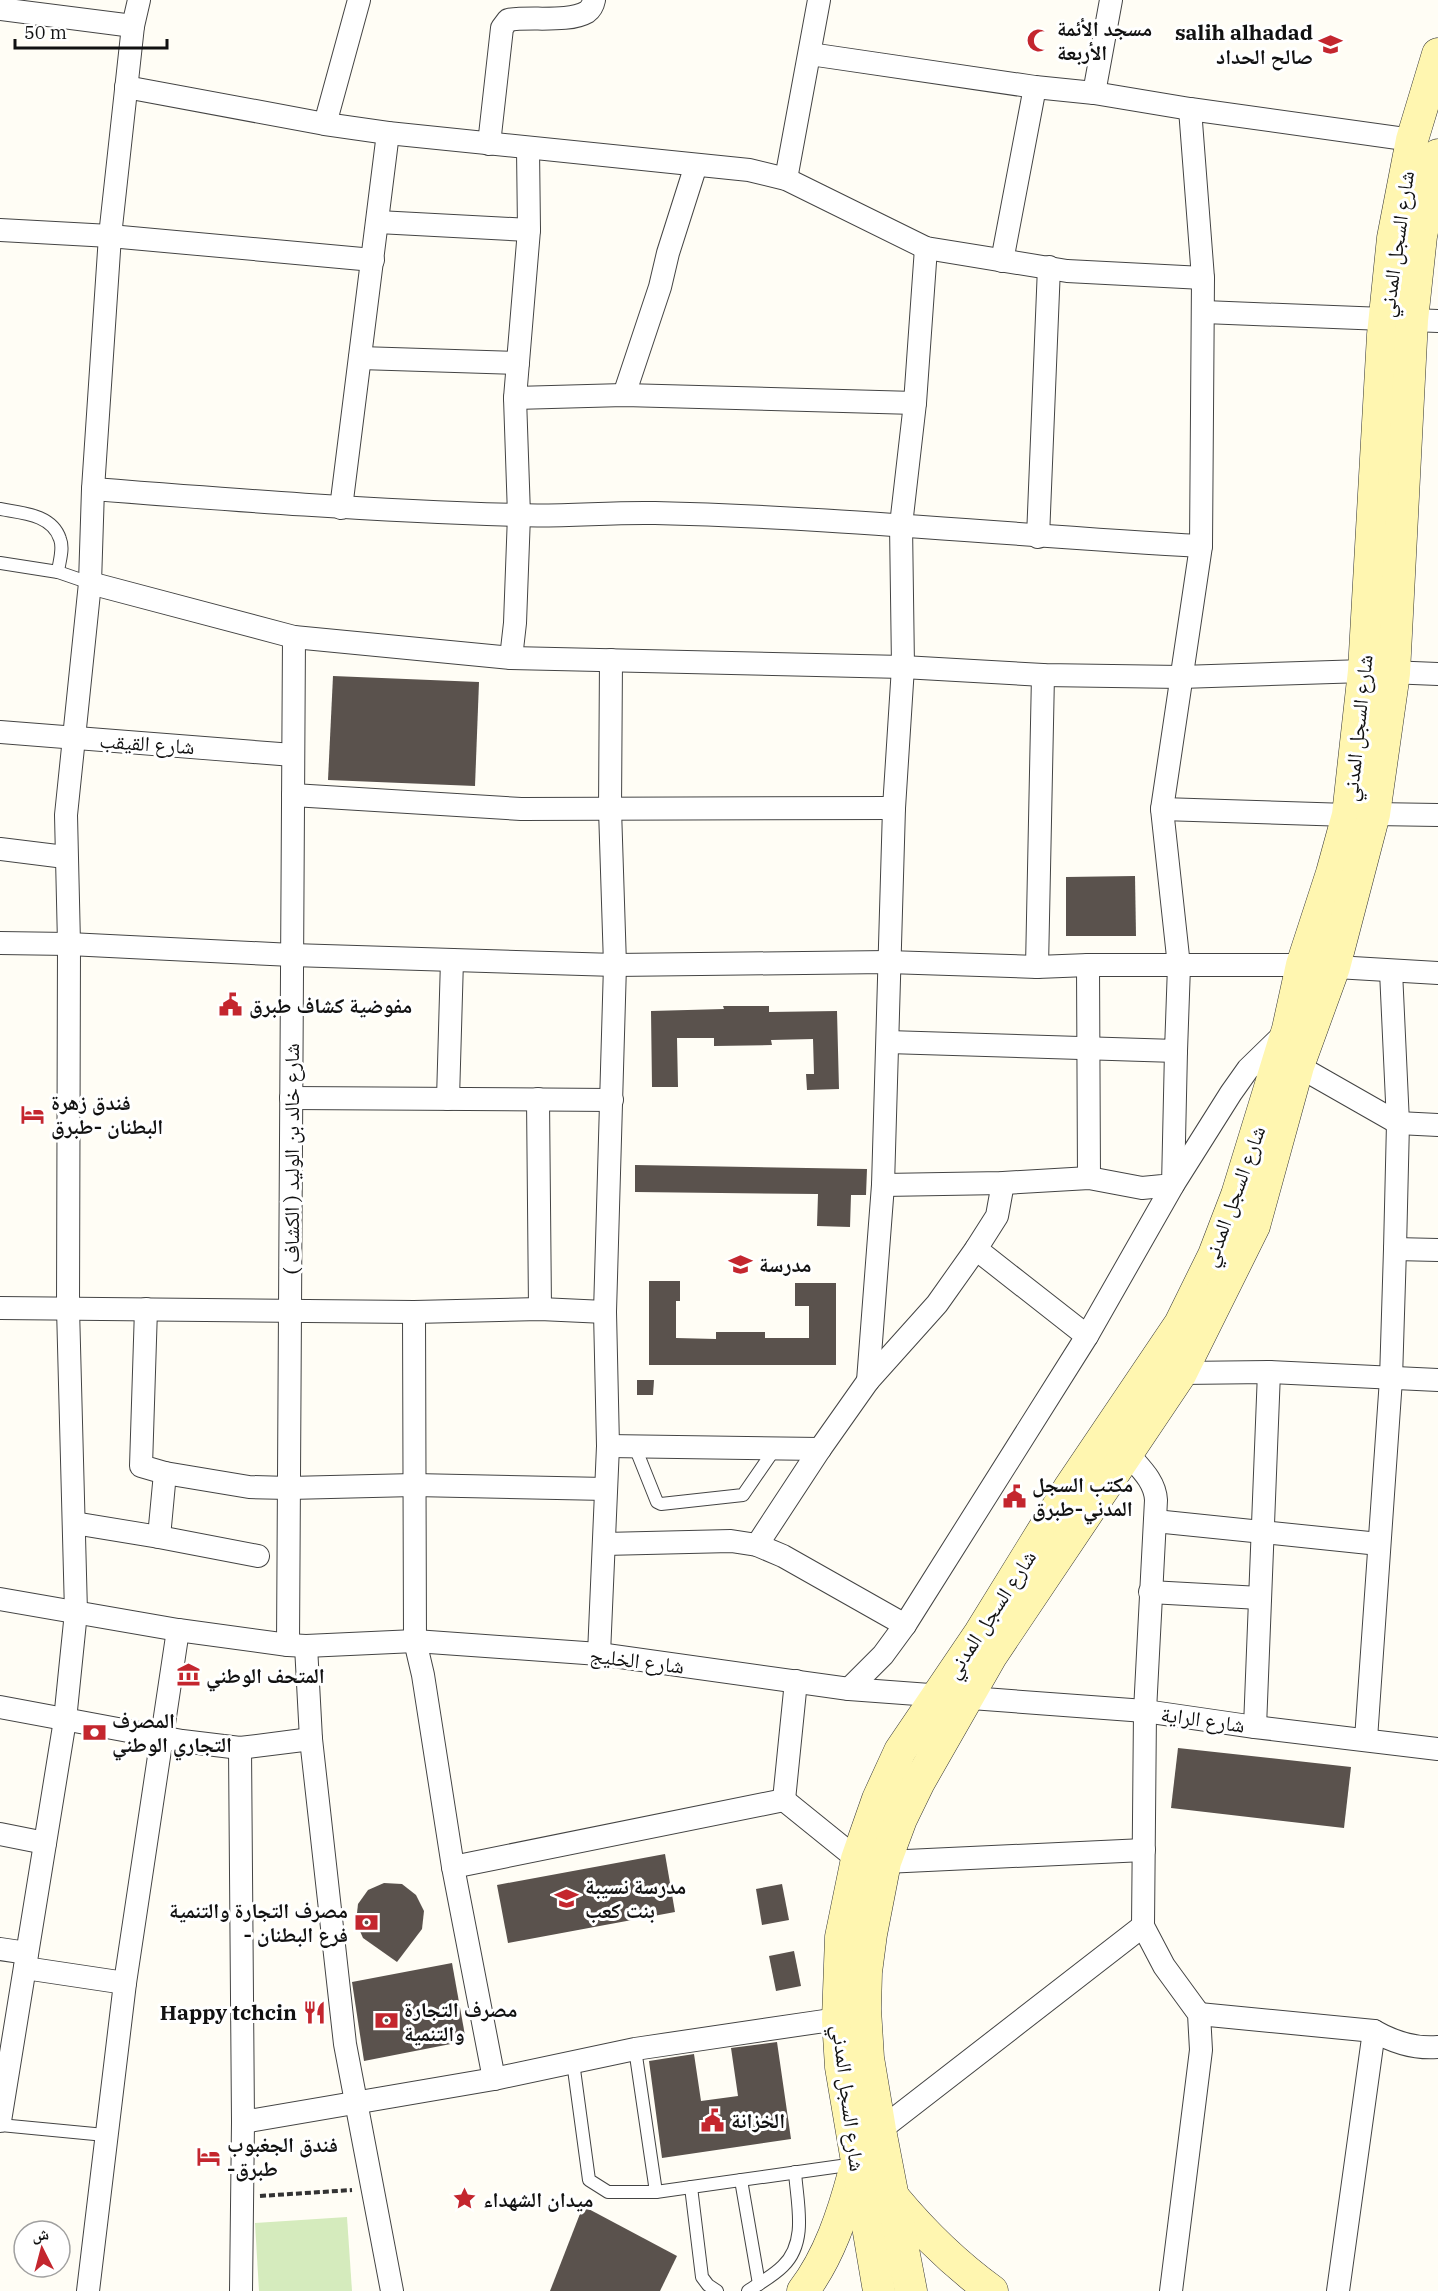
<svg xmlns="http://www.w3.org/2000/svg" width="1438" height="2291" font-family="'IBM Plex Serif','Noto Naskh Arabic',serif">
<rect width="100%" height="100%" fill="#fffdf5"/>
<path fill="#d5ebbd" d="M347,2217L352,2291H259L255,2223Z"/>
<g fill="#5a524d">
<path d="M333,676L479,682L475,786L328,780Z"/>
<path d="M1135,876L1136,936H1066V877Z"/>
<path d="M723,1006H769V1012L837,1011L839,1089L807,1090L806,1074H814L813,1039L771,1040L772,1045L714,1046V1038H677L678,1087H652L651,1011L724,1009Z"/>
<path d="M635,1165L867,1169L866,1195H851L850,1227L817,1226L818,1194L635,1192Z"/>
<path d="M649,1281H680V1301H676V1338L716,1339V1332H765V1338H809V1306H795V1283H836V1365H649Z"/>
<path d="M637,1380H654L653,1395H637Z"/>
<path d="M1178,1748L1351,1767L1344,1828L1171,1808Z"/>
<path d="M665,1854L675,1912L508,1943L497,1885Z"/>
<path d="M384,1883L402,1884L416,1895L424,1911L422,1929L397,1962L363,1938L356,1922L358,1904L368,1890Z"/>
<path d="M782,1884L789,1920L762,1925L756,1889Z"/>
<path d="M794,1951L801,1986L776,1991L769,1956Z"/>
<path d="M452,1963L466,2041L364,2061L352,1982Z"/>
<path d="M777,2042L791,2139L662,2158L649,2061L694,2054L701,2101L738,2096L731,2048Z"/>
<path d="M583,2206L677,2256L660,2291H550Z"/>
</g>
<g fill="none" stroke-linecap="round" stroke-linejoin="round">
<defs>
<g id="lane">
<path d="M0,509C21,513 52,514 60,539C64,549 59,562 58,572L90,583"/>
<path d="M0,563L58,572"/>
<path d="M635,1447L657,1502L661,1504L743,1495L774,1450"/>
<path d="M635,2049L656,2192"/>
<path d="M573,2062L589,2180L608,2192H656L855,2164"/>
<path d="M0,2125L105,2135"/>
<path d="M741,2180L759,2284"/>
<path d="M691,2187L702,2277L708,2285L717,2291"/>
<path d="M748,2291C760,2283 773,2276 783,2266C808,2242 797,2203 795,2172"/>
</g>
<g id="street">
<path d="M0,9L133,26"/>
<path d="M810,54L1035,87L1094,93L1190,109L1412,140"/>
<path d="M126,87L325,124L388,133L749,170L786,179L926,248L1067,271L1203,278"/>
<path d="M1094,93L1111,0"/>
<path d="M325,124L359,0"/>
<path d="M489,144L502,28L508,20C530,16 568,23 587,12C591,9 593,5 594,0"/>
<path d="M786,179L819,0"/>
<path d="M378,222L529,230"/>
<path d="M0,230L110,236L373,260"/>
<path d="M1002,261L1035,87"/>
<path d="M1204,312L1384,319"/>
<path d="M1412,320L1438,321"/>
<path d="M360,358L518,363"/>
<path d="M624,395L660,287L668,253L696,165"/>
<path d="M515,398L624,395L915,403"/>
<path d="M93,489C234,500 375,511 516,515C562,517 609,512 655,513C837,517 1019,536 1201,546"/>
<path d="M341,508L388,133"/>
<path d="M1038,537L1049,267"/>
<path d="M90,583L294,637L511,658L903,667L1043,675L1181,677L1364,671L1438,674"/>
<path d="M511,658L515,623L519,515L515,398L529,230L528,149"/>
<path d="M0,732L293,755"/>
<path d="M293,795L521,809L894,808"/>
<path d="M1162,809L1348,815"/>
<path d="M1374,814L1438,815"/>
<path d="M0,849L65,857"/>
<path d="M0,943L69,944L292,955L615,965L888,962L1037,967L1088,965H1302L1438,973"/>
<path d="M1088,965L1089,1178"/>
<path d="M1037,967L1043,675"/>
<path d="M888,1042L1176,1051L1179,966L1162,809L1201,546L1203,278L1190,109"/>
<path d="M1298,1066L1398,1123L1438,1125"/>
<path d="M291,1098L612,1100"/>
<path d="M448,1099L452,960"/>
<path d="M538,1099L540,1309"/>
<path d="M883,1185L1003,1183L1089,1178L1142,1188L1173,1185L1176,1051"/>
<path d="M976,1249L1087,1336"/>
<path d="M1395,1249L1438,1250"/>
<path d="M0,1308L414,1312L540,1309L605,1312"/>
<path d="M146,1309L141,1466L165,1473L249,1487L289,1488L414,1485L606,1489"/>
<path d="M414,1312L415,1641L423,1675L453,1867L494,2079"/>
<path d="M1181,1373L1269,1372L1438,1380"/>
<path d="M868,1381L883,1185L894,808L903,667L901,525L915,403L926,248"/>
<path d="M608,1446L820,1449"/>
<path d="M1128,1454C1140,1468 1155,1481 1156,1500L1145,1711L1143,1926L1164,1966L1199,2014L1201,2050L1171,2291"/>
<path d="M1155,1521L1379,1544"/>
<path d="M74,1523L159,1537L165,1473"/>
<path d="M159,1537L258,1556"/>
<path d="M604,1544L731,1541L757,1545L783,1556L905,1625"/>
<path d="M757,1545L820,1449L868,1381L937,1304L976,1249L997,1216L1003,1183"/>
<path d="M1150,1592L1260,1598"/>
<path d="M0,1599L178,1630L288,1645L306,1646L415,1641L599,1654L849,1689L1145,1711L1255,1727L1438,1749"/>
<path d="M288,1645L294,637"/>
<path d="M306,1646L311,1739L345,2044L392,2291"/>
<path d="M599,1654L608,1446L605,1312L615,965L610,809L611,660"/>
<path d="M849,1689L883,1655L905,1625L1087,1336L1173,1185L1231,1093L1248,1069L1285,1033"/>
<path d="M0,1707L182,1741L240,1748L311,1739"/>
<path d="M1255,1727L1269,1372"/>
<path d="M1366,1739L1391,1379L1395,1249L1398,1123L1391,971"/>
<path d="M240,1748L243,2122L241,2291"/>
<path d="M784,1800L796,1681"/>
<path d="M784,1800L857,1859"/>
<path d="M0,1834L45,1843"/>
<path d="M885,1862L1144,1850"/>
<path d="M453,1867L784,1800"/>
<path d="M0,1949L27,1953"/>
<path d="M25,1968L125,1983"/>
<path d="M1199,2014L1374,2031C1395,2043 1415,2049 1438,2047"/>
<path d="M0,2121L65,1720L76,1612L68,1308L69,944L66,815L90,583L93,489L110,236L133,26L139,0"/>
<path d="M243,2122L494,2079L635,2049L838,2019"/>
<path d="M880,2130L1143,1926"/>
<path d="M88,2291L125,1983L178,1630"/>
<path d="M1338,2291L1374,2031"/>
</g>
<g id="secondary">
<path d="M895,2199C925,2235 955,2264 992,2291"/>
<path d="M803,2291C829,2257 843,2214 854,2173"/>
<path d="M879,2291L841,2067L838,2019L841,1937L857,1859L878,1799L900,1751L980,1633L1070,1487L1180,1324L1214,1255L1237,1195L1288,1029L1302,965L1332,873L1348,815L1364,671L1383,335L1393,238L1412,140L1438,54"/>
<path d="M911,2291L880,2130L868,2058L865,2009L866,1972L871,1934L885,1862L901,1819L919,1782L991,1656L1181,1373L1254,1226L1298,1066L1334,967L1374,814L1394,673L1412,320L1421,236L1438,155"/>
</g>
</defs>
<use href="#lane" stroke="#444" stroke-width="14"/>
<use href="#street" stroke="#444" stroke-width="24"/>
<use href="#secondary" stroke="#333" stroke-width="33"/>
<path stroke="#333" stroke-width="4" stroke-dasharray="6 3" stroke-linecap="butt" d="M260,2196L352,2190"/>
<use href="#lane" stroke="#fff" stroke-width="12"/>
<use href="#street" stroke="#fff" stroke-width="22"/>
<use href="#secondary" stroke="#fff6b0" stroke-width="32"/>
</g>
<defs>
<symbol id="mosque-bare" viewBox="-9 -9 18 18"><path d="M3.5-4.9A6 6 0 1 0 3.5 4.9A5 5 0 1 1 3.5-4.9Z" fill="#c4262e" stroke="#fff" stroke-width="2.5" paint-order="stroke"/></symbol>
<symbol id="school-bare" viewBox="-9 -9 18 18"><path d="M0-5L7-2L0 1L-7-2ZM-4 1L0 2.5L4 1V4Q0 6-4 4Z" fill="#c4262e" stroke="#fff" stroke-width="2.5" paint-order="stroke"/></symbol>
<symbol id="civic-bare" viewBox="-9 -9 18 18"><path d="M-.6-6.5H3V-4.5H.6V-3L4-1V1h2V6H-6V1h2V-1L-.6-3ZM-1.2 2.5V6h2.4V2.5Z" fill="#c4262e" stroke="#fff" stroke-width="2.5" paint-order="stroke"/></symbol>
<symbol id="hotel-bare" viewBox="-9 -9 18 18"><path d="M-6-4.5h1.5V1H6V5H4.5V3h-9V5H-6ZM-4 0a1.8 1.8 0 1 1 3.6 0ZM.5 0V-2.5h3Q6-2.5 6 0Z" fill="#c4262e" stroke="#fff" stroke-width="2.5" paint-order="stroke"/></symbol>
<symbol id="museum-bare" viewBox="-9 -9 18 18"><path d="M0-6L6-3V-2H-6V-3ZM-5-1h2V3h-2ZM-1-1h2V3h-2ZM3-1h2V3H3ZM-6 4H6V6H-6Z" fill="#c4262e" stroke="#fff" stroke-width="2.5" paint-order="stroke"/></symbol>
<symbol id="bank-bare" viewBox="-9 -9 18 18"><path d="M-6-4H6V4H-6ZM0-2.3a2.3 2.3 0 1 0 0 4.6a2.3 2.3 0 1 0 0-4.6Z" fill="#c4262e" stroke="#fff" stroke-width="2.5" paint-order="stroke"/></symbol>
<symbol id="restaurant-bare" viewBox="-9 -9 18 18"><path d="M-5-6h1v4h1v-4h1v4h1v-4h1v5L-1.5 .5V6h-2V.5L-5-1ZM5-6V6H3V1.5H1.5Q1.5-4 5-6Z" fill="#c4262e" stroke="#fff" stroke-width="2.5" paint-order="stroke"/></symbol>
<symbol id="sight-bare" viewBox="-9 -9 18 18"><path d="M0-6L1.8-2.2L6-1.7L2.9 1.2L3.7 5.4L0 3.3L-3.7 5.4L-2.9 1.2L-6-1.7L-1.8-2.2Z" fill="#c4262e" stroke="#fff" stroke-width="2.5" paint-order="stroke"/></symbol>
</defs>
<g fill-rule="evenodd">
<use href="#mosque-bare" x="1022" y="24" width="33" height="33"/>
<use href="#school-bare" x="1314" y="28" width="33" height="33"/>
<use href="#civic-bare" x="214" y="988" width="33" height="33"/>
<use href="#hotel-bare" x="16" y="1098" width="33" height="33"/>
<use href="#school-bare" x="724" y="1248" width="33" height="33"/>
<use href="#civic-bare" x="998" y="1480" width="33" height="33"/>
<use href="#museum-bare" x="172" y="1658" width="33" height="33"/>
<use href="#bank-bare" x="78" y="1716" width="33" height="33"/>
<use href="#school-bare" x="550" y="1882" width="33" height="33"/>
<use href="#bank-bare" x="350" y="1906" width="33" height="33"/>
<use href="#restaurant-bare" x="298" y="1996" width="33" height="33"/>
<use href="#bank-bare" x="370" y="2004" width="33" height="33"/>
<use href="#civic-bare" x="696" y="2104" width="33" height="33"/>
<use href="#hotel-bare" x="192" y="2140" width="33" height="33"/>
<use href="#sight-bare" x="448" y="2182" width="33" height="33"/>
</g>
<g text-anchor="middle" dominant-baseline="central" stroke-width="6" stroke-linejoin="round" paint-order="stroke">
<g font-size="21" font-weight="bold" fill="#111" stroke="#fff" text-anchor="start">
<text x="1057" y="28">مسجد الأئمة<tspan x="1057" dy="24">الأربعة</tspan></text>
<text x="1313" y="32" text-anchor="end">salih alhadad<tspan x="1313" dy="24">صالح الحداد</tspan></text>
<text x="249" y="1005">مفوضية كشاف طبرق</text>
<text x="51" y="1102">فندق زهرة<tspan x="51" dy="24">البطنان -طبرق</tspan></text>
<text x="759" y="1264">مدرسة</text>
<text x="1032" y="1484">مكتب السجل<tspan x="1032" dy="24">المدني-طبرق</tspan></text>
<text x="206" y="1675">المتحف الوطني</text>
<text x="112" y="1720">المصرف<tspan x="112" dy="24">التجاري الوطني</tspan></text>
<text x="585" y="1886">مدرسة نسيبة<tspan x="585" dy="24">بنت كعب</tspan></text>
<text x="348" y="1910" text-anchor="end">مصرف التجارة والتنمية<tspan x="348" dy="24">- فرع البطنان</tspan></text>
<text x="404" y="2009">مصرف التجارة<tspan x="404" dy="24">والتنمية</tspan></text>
<text x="297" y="2012" text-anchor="end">Happy tchcin</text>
<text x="731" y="2120">الخزانة</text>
<text x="227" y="2144">فندق الجغبوب<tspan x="227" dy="24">-طبرق</tspan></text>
<text x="483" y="2199">ميدان الشهداء</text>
</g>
<g font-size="21" fill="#111" stroke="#fff">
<text transform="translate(1396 244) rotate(-82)">شارع السجل المدني</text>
<text transform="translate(1357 728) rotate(-84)">شارع السجل المدني</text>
<text transform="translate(147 743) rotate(4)">شارع القيقب</text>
<text transform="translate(291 1159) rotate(-90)">شارع خالد بن الوليد ( الكشاف )</text>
<text transform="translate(1233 1196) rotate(-70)">شارع السجل المدني</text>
<text transform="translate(990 1614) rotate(-57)">شارع السجل المدني</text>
<text transform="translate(637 1660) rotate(7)">شارع الخليج</text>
<text transform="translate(1203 1719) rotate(8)">شارع الراية</text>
<text transform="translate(849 2098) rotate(83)">شارع السجل المدني</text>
</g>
</g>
<g transform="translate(42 2249) rotate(354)"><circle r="28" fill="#ffffff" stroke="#a0a0a0" stroke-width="1.5"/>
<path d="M0-4.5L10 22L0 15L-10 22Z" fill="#c4262e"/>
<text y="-9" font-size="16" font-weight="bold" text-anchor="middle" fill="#111111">ش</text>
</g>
<path d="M15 39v9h152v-9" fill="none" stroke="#111111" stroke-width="3"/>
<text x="24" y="39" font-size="18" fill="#111111" stroke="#ffffff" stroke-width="4.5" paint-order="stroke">50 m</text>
</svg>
